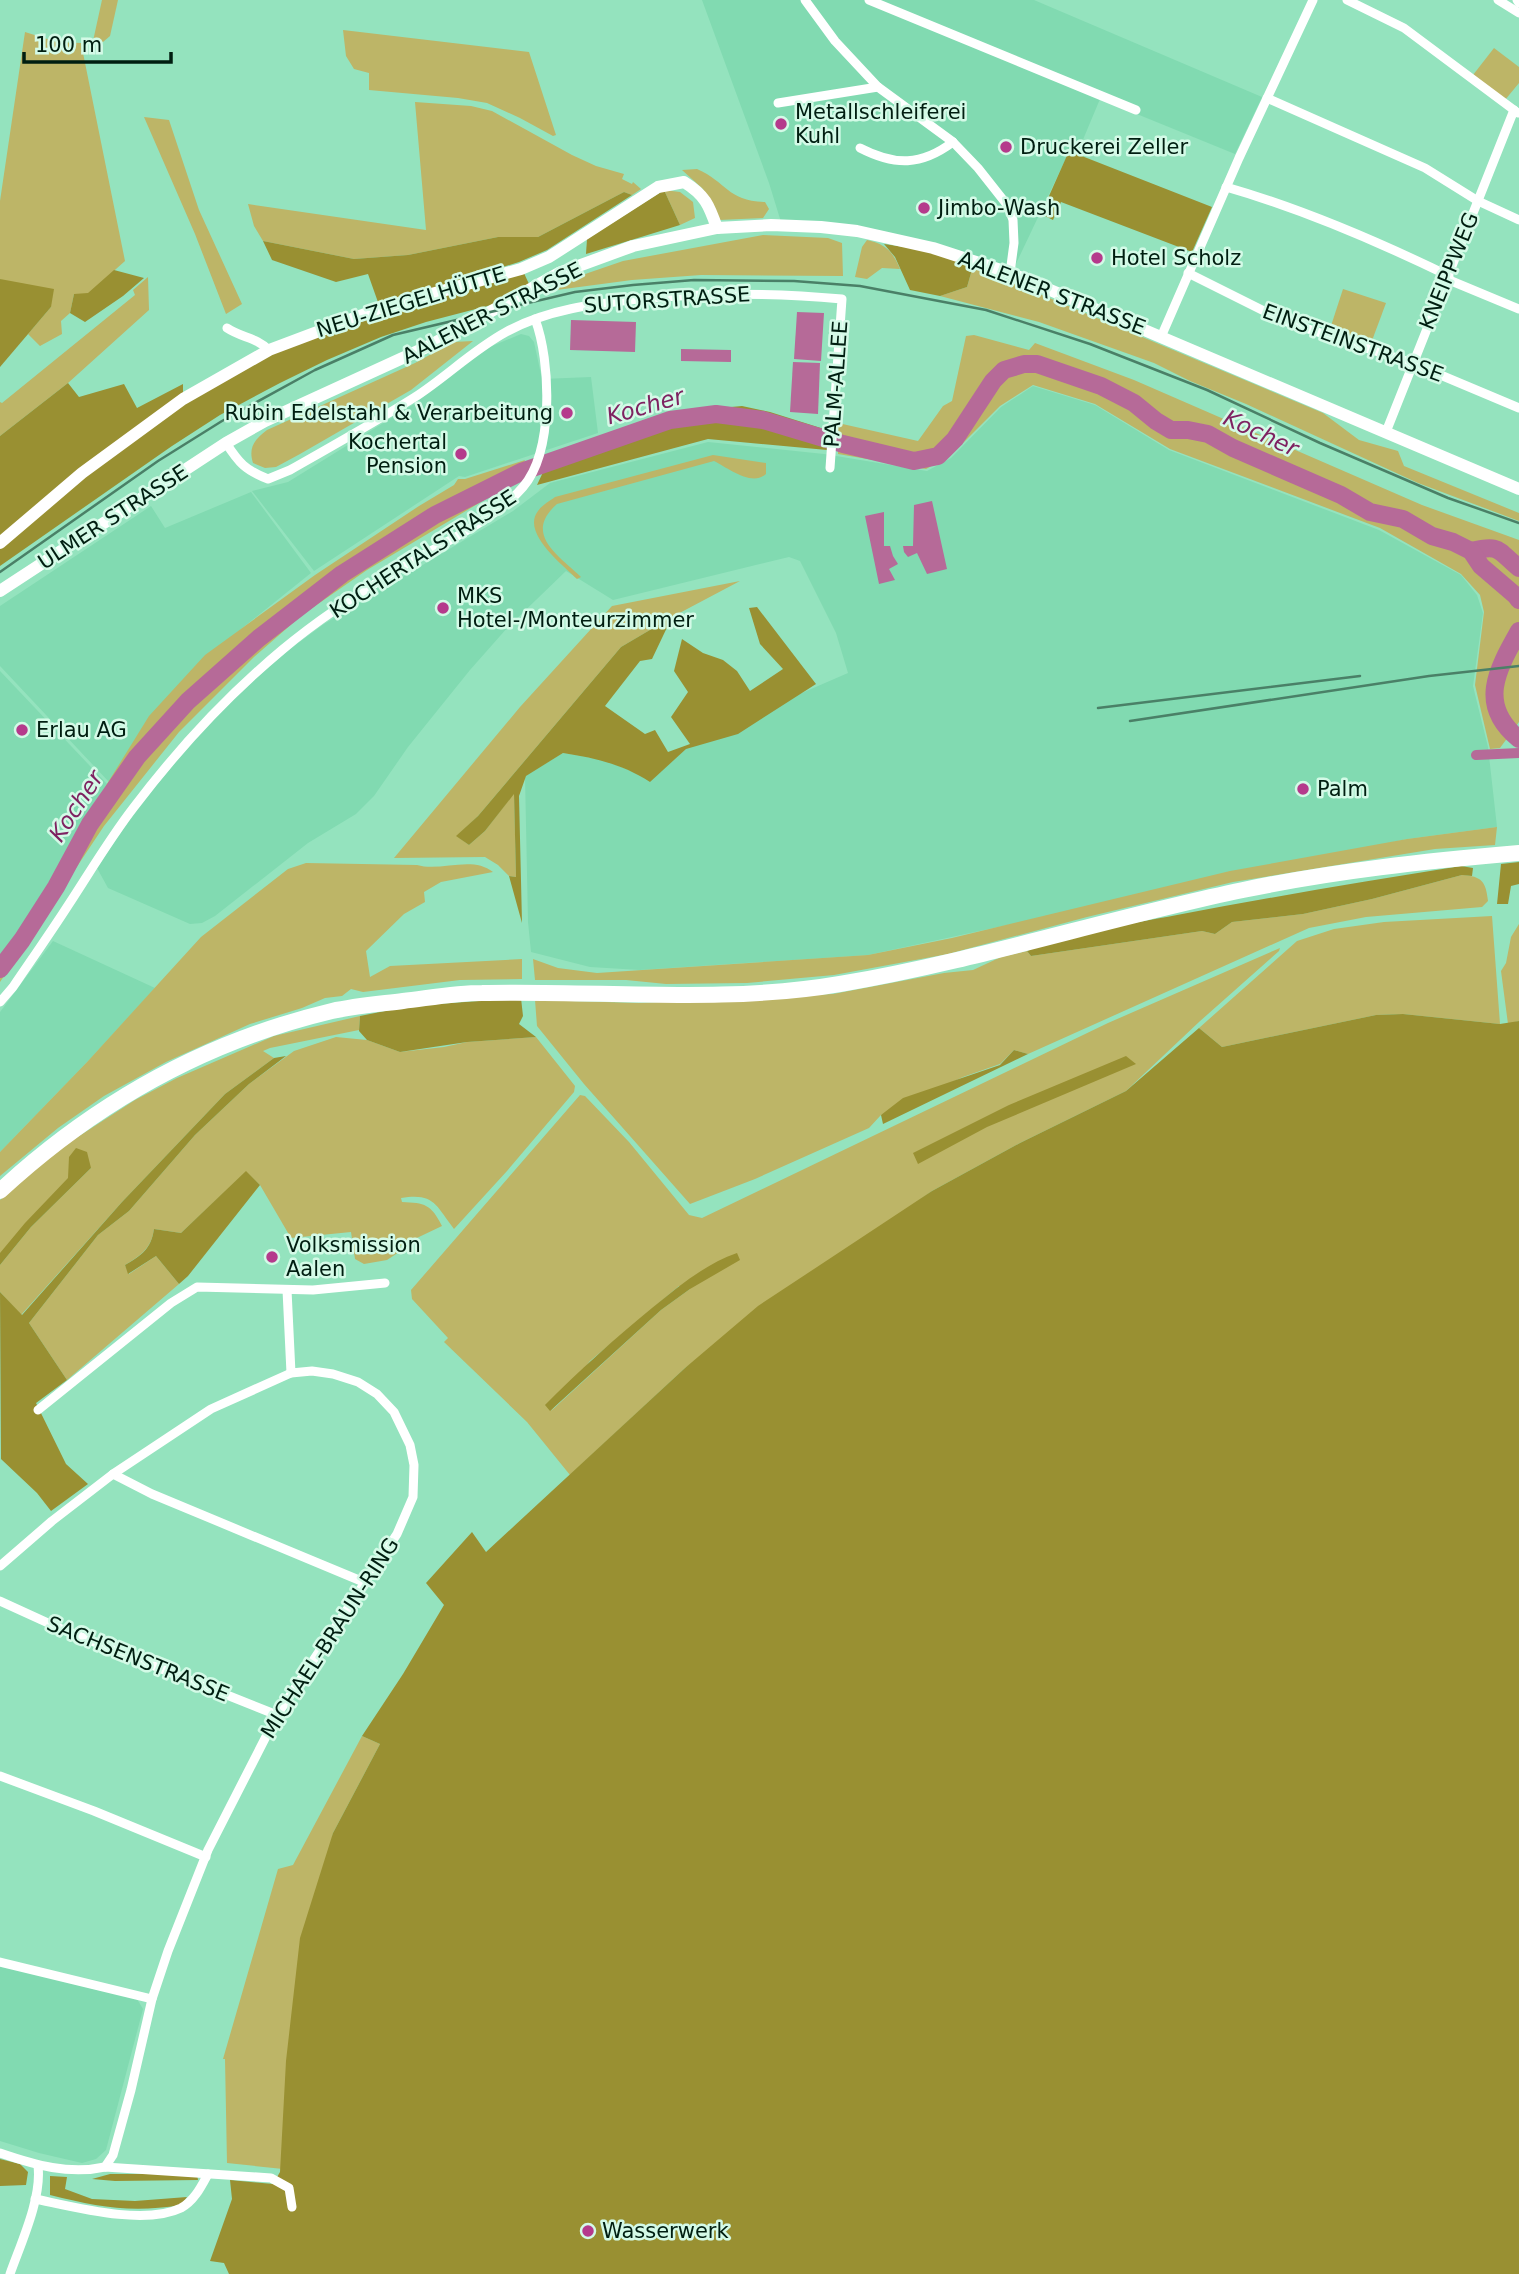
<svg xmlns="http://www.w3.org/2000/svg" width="1519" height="2274" font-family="'DejaVu Sans',sans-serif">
<rect width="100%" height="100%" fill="#94e3be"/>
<g fill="#81dab1">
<path d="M702,0H1034L1262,97L1235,154L1100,99L1077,154L1069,152L1013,270L934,244L781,222L769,183Z"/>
<path d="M521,334L529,336L534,342L542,379L591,377L598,433L465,477L459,476L314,571L252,491L288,482L414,404L485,349Z"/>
<path d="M1033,386L1095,405L1169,450L1379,530L1461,575L1477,595L1483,613L1473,686L1488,747L1497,827L1407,839L868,955L640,970L590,967L531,952L528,922L525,776L563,753L604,760L636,773L650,781L698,738L848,673L836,633L800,561L789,557L613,600L566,571L508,627L470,670L408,747L374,796L356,814L308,843L215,916L202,923L190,924L108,888L97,868L136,810L199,734L243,690L286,652L324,624L513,511L550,483L708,442L824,454L927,471L951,458L1001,407Z"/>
<path d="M251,492L311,573L210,654L109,782L0,666V606L151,506L165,528Z"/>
<path d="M0,671L108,785L58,877L0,956Z"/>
<path d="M53,941L155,988L88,1061L0,1152V1012Z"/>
<path d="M0,1965L137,1999L143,2009L106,2150L96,2159L82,2163L39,2153L0,2141Z"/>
</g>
<g fill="#bdb567" fill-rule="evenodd">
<path d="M102,0H118L110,36L103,42L93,41Z"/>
<path d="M343,30L529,52L556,135L553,136L520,118L487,103L458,98L369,90V73L354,69L346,56Z"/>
<path d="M25,32L57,42L81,43L125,261L88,294H74L70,313L61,321L62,334L40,346L28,334L51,307L0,279V201Z"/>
<path d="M1494,48L1519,67V83L1505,100L1473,75Z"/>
<path d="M415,102L471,106L492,111L572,155L596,166L624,174L622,179L632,184L633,182L641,189L632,195L624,192L538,237H498L408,255L354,259L263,241L254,226L248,204L426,230Z"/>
<path d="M144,117L169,120L199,210L242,304L226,314L195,234Z"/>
<path d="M697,169C727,182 727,201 765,202L769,209L763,218L719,220L703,189L682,170Z"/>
<path d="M664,190L680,192L693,202L695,218L680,225Z"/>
<path d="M763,235L828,238L842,243L843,276L701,275L632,280L549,291L559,283L623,261Z"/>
<path d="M867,240C886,244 893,252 900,269L882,268L867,279L855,277L862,247Z"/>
<path d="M973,266L1323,413L1359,440L1398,451L1404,466L1519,513V521L1418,483L1246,404L1190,381L1154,363L1039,322L940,296L967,287Z"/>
<path d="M148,277L149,310L68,383L0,436V402L2,403L135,295L133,290Z"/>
<path d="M1343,289L1386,303L1370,346L1329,332Z"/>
<path d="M974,335L1029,350L1035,343L1134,380L1422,505L1519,540V722L1500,748L1490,749L1475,685L1484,612L1480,595L1461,574L1380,528L1170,449L1095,404L1033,385L1000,406L950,456L926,469L838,454V423L918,441L943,406L952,401L966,336Z"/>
<path d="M473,341L411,390L300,454L276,467L265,468L253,463C248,447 255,439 267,430L415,363L453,342Z"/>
<path d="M713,455L766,463V474C752,487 728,468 714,461L557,504C523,534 558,555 581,577L577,579C563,565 521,533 538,511C542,505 550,501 555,497Z"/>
<path d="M525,460L522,467L506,487L367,570L302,615L254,657L179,732L104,826L0,982V958L56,881L107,784L149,716L205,655L315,575L419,506L454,485L458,479H465Z"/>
<path d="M740,581L672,617L621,647L478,816L457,836L469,845L485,831L514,793L516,877L509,876L498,865L485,857L394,858L520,707L612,606Z"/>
<path d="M1497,827L1495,845L1435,849L1233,882L1087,917L948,954L834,975L747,983L666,984L626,980H535L533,959L558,968L597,973L868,955L952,938L1230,871L1407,839Z"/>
<path d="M306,863L417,865C441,872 472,855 493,872L441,882L424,892L425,902L404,914L366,951L370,977L390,966L522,959V979L460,980L363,992L351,989L342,996L325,998L302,1008L250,1024L166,1062L104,1096L58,1128L0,1176V1152L88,1061L201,937L288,869Z"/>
<path d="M1462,875C1482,876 1486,882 1488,901L1482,907L1366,917L1309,928L1028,1054L1014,1050L1000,1064L963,1077L881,1115L869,1128L755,1179L690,1204L584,1084L537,1026L535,1000L639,1003L833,994L944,973L973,970L1001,957L1027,951L1031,956L1202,931L1215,934L1232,922L1303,914L1372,899Z"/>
<path d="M1492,916L1500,1024L1403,1014L1376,1015L1222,1047L1199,1028L1297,941L1334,929L1384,922Z"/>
<path d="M1519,924V1021L1508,1024L1501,971L1506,963L1511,937Z"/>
<path d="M1280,948L1279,951L1199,1022L1126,1091L1020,1143L932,1191L685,1368L570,1475L527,1422L444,1342L448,1338L412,1299L411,1290L580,1095L585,1096L629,1142L689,1215L702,1218L1108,1023ZM679,1286L690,1289L661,1310L551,1411L590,1361Z"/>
<path d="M360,1016L359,1030L270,1048L263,1051L274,1058L225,1094L122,1202L21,1315L0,1292V1265L31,1227L91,1168L69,1157V1178L0,1254V1200L59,1149L135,1100L177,1078L274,1036Z"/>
<path d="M336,1037L367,1040L400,1052L444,1047L467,1042L536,1037L575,1086L574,1092L507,1171L454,1229C435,1204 434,1193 401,1198L402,1202C425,1203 431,1204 442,1226L400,1246L402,1250L387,1260L364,1264L355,1259L351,1232L291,1238L260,1185L246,1172L181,1233L154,1229C151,1249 141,1255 125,1265L129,1274L156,1256L179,1284L67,1380L29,1323L98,1235L129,1211L195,1135L249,1084L294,1051Z"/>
<path d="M362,1736L380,1744L333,1833L283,2169L227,2163L225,2059H223L278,1869L293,1865Z"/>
</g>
<g fill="#999032">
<path d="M1069,151L1212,207L1192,252L1061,202L1053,220L1041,214Z"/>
<path d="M664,190L680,225L586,254L587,239Z"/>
<path d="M624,192L632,195L547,250L519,262L379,305L368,274L336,282L272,260L263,241L354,259L408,255L498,237H538Z"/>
<path d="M884,244L932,251L973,266L967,287L940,296L910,290L895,257Z"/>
<path d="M114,270L144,278L123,296L85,322L70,313L74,294L88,293Z"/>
<path d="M523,271L529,284L495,304L426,322L381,337L327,360L280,383L220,415L172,446L0,566V436L68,383L79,397L124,384L137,408L183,384V399L186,402L271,353L380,312Z"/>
<path d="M0,279L54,289L51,307L0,367Z"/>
<path d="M742,406L770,412L824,429L827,450L708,439L537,485L551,455L675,412Z"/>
<path d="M757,607L816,684L738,734L686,749L650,782C622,764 595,758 563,753L526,776L519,796L522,923L509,876L516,877L514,794L485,831L469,845L456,836L478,816L621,647L672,617L652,659L640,661L605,706L645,734L655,730L668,752L690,744L671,717L688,692L674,671L682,639L703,653L723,660L737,671L750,691L783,669L760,644L749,608Z"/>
<path d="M1519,862V884L1511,886L1508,904H1497L1501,864Z"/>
<path d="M1461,866L1473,868L1472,876L1462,875L1372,899L1303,914L1232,922L1215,934L1202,931L1031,956L1027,951C1069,932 1131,924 1177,915C1272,897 1366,881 1461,866Z"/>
<path d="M521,998L523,1016L519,1024L536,1037L467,1042L400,1052L367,1040L359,1031L360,1016L410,1006Z"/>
<path d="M1403,1014L1500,1024L1519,1021V2274H229L224,2263L210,2261L232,2199L230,2180L273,2184L280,2172L286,2061L300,1938L333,1833L380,1744L362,1736L403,1674L444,1605L426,1583L472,1532L486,1552L685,1368L758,1306L932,1191L1020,1143L1126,1091L1199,1028L1222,1047L1376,1015Z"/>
<path d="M1014,1050L1028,1054L883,1124L881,1115L903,1098L1000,1065Z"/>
<path d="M286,1056L249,1084L195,1135L129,1211L98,1235L29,1323L67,1380L36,1403L66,1464L88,1484L51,1511L37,1493L1,1459L0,1292L22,1315L122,1202L225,1094L274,1058Z"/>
<path d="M1126,1056L1136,1064L987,1127L918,1164L913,1153L1009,1105Z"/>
<path d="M76,1148L87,1152L91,1168L31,1227L0,1265V1253L25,1223L68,1178L69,1157Z"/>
<path d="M246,1171L260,1185L188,1276L179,1284L156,1256L128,1274L125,1265C142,1255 151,1249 154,1229L181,1233Z"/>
<path d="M737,1253L740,1260L690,1289L661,1310L550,1411L545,1405C579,1371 614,1339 652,1308C678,1287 705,1264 737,1253Z"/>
<path d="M0,2159L20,2164L28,2172L26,2185L0,2186Z"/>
<path d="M110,2174H197L198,2180L115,2181L92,2179Z"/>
<path d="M50,2176L67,2177L65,2189L92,2199L135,2201L187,2197L181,2205C131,2213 98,2207 50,2195Z"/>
</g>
<g fill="#b66a98">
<path d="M797,312L824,313L821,361L794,359Z"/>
<path d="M571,320L636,322L635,352L570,350Z"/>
<path d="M681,349L731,350V362L681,361Z"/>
<path d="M793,362L820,363L818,414L790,412Z"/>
<path d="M932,501L947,569L927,574L917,553L908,557L904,552L903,546H913L914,505Z"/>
<path d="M884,512V546H890L893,556L898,564L889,569L895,580L879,584L865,516Z"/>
</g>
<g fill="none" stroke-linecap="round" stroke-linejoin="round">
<path stroke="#b66a98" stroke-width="2.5" d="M843,444L845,449"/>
<path stroke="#b66a98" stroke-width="10" d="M1476,755L1519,753"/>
<g stroke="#b66a98" stroke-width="18">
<path d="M1471,551C1501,544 1497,550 1519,568"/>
<path d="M1519,631C1497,670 1477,705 1519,739"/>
<path d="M0,969L22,940L56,887L90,824L137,757L188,701L259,638L342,574L435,515L521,472L670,420L716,414L763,420L843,444L914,461L938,456L955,439L993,381L1004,370L1024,364H1037L1101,386L1134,403L1156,421L1171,430H1188L1208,434L1233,448L1341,495L1370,512L1403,519L1432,536L1453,542L1471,551L1481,566L1516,596L1519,600"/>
</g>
<g stroke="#fff" stroke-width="9">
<path d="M805,0L835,41L878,87L953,142L978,168L1008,206L1013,220L1014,243L1010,273"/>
<path d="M869,0L1136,110"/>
<path d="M1347,0L1404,28L1518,113"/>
<path d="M1498,0L1519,13"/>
<path d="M1517,0L1519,3"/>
<path d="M1267,98L1425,168L1478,201L1519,220"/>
<path d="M778,103L878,87"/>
<path d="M860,148C895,166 921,166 953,142"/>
<path d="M1226,187C1303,209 1377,241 1449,276V280L1519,309"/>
<path d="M1188,273L1284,321L1412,363L1519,408"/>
<path d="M227,328C242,338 256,337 269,350"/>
<path d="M1161,337L1239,158L1313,0"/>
<path d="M1386,432L1514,110"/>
<path d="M226,443C239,463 245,470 268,479L290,470C332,446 374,423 415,397C446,377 473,350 506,332C548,309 593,304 640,299C708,292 774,293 842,299L830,468"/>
<path d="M0,1002L13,987C32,959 51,932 69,904C90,872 110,838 134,807C178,749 227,696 282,650C321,617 365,589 409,563C445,542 496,519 523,487C554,451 551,361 535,319"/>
<path d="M287,1290L291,1373"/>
<path d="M38,1410L171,1303L197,1287L313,1290L385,1283"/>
<path d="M113,1474L152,1494L366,1583"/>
<path d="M0,1566L52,1521L113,1474L211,1409L291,1373L312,1371L333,1374L358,1382L377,1394L394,1412L410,1445L414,1465L413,1497L397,1534L277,1715L208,1850L168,1951L152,1999L131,2090L113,2155L105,2167"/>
<path d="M0,1601L59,1628L277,1715"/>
<path d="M0,1776L94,1811L206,1857"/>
<path d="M0,1962L152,1999"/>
<path d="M0,2153C35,2165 69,2175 105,2167L271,2178L289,2188L292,2207"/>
<path d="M35,2199C74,2207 144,2226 181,2208C194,2201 201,2187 208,2174"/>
<path d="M10,2274C21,2243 42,2198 38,2166"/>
</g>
<g stroke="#fff" stroke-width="12">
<path d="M0,543L82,473L183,399L269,350L378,309L521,269L549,257L658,187L684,182C705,195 709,205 717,228"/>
<path d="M0,591L226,443L265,421L431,345L559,273L633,246L717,228L771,225L821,227L857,231L933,248L1010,273L1519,489"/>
</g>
<path stroke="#fff" stroke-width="16" d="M0,1191C94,1104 206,1041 332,1011C355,1006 379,1004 403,1001C429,998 455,993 482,993C599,990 724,1004 840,984C976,961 1108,918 1243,890C1334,871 1426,861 1519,853"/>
<g stroke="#4a8067" stroke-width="2.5">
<path d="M0,572L158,461L222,421L315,370L393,335L575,292L633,285L694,280L794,281L860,286L986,310L1090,344L1207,390L1320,443L1448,498L1519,523"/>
<path d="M1098,708L1360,676"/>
<path d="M1130,721L1429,676L1519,666"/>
</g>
</g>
<g fill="#b53a8c" stroke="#d4fae7" stroke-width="2.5">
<circle cx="781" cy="124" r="7"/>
<circle cx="1006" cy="147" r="7"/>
<circle cx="924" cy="208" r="7"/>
<circle cx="1097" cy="258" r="7"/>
<circle cx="567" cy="413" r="7"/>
<circle cx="461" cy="454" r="7"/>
<circle cx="443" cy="608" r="7"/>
<circle cx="22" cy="730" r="7"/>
<circle cx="1303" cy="789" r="7"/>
<circle cx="272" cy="1257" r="7"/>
<circle cx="588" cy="2231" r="7"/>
</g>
<g text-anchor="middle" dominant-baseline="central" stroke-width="5" stroke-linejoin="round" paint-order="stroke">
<g font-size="21" fill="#001e11" stroke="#d4fae7" text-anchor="start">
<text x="795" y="112">Metallschleiferei<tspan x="795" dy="24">Kuhl</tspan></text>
<text x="1020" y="147">Druckerei Zeller</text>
<text x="938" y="208">Jimbo-Wash</text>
<text x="1111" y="258">Hotel Scholz</text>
<text x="553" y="413" text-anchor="end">Rubin Edelstahl &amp; Verarbeitung</text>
<text x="447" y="442" text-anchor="end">Kochertal<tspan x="447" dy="24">Pension</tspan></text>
<text x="457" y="596">MKS<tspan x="457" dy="24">Hotel-/Monteurzimmer</tspan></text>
<text x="36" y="730">Erlau AG</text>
<text x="1317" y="789">Palm</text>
<text x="286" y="1245">Volksmission<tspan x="286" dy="24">Aalen</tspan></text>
<text x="602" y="2231">Wasserwerk</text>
</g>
<g font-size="21" fill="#001e11" stroke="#d4fae7">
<text transform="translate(1449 271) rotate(-68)">KNEIPPWEG</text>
<text transform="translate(1052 293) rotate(21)">AALENER STRASSE</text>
<text transform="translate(667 300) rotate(-4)">SUTORSTRASSE</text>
<text transform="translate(411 302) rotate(-17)">NEU-ZIEGELHÜTTE</text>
<text transform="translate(492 313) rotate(-27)">AALENER STRASSE</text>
<text transform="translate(1353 343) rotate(20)">EINSTEINSTRASSE</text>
<text transform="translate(836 384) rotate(-86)">PALM-ALLEE</text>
<text transform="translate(113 517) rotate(-33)">ULMER STRASSE</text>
<text transform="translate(423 554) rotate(-33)">KOCHERTALSTRASSE</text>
<text transform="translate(330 1638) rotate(-57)">MICHAEL-BRAUN-RING</text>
<text transform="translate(138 1659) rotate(22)">SACHSENSTRASSE</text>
</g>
<g font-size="23" font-style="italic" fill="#7e2261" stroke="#d4fae7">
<text transform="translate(645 406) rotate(-16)">Kocher</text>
<text transform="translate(1261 433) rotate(25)">Kocher</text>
<text transform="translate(76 806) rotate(-57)">Kocher</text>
</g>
</g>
<path d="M24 52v10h147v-10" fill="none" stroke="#001e11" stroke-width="3.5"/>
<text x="35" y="52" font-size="21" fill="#001e11" stroke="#d4fae7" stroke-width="5" paint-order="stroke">100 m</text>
</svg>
